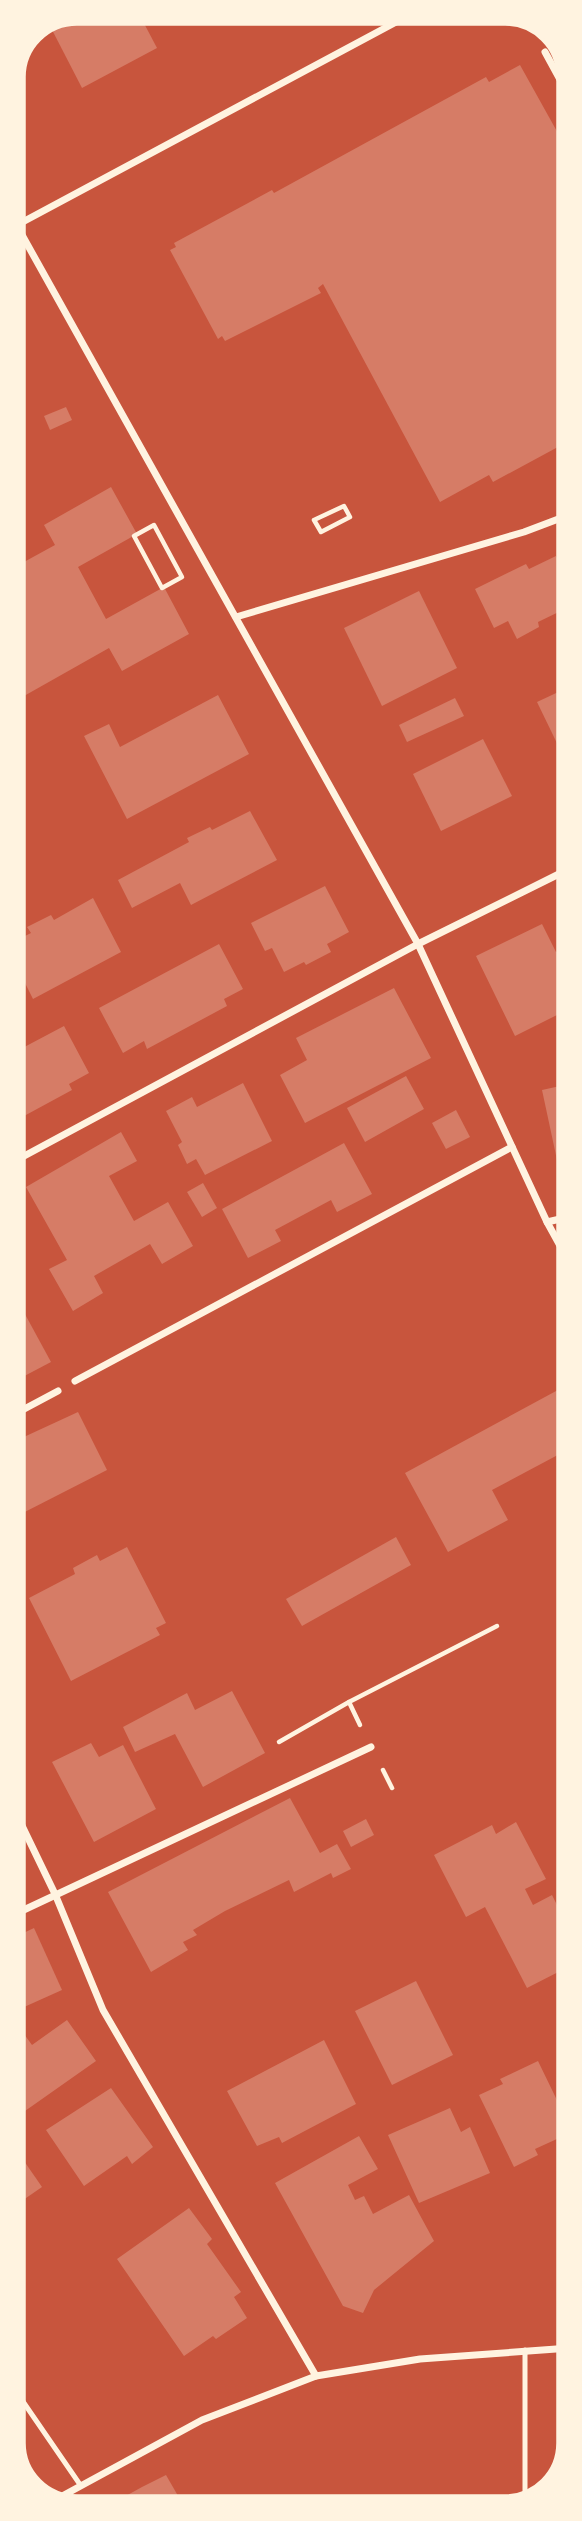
<svg xmlns="http://www.w3.org/2000/svg" width="582" height="2521" font-family="'Titillium Web',sans-serif">
<rect width="100%" height="100%" fill="#c8553d"/>
<g fill="#d67c66">
<path d="M78,12H138L157,48L82,88L49,24Z"/>
<path d="M520,65L569,153V441L493,482L489,475L440,502L323,284L318,288L321,293L225,341L222,336L218,339L170,250L176,247L174,243L272,190L274,193L486,77L489,82Z"/>
<path d="M66,407L72,420L50,430L44,416Z"/>
<path d="M111,487L137,534L78,567L106,619L164,587L189,634L122,671L109,648L24,696L13,675V568L55,545L44,525Z"/>
<path d="M556,556L569,583V607L538,622L539,627L517,639L508,621L494,628L475,589L526,564L529,569Z"/>
<path d="M419,591L457,668L382,706L344,628Z"/>
<path d="M569,687V768L537,702Z"/>
<path d="M218,695L249,754L127,819L84,736L109,724L120,747Z"/>
<path d="M455,698L464,716L407,742L399,725Z"/>
<path d="M483,739L512,796L441,831L413,774Z"/>
<path d="M250,811L277,860L191,905L180,883L132,908L118,880L189,842L187,838L210,827L212,830Z"/>
<path d="M325,886L349,932L327,944L331,952L306,965L304,962L284,972L272,948L265,951L251,923Z"/>
<path d="M93,898L121,952L33,999L13,959V942L31,933L27,927L51,915L54,920Z"/>
<path d="M542,924L556,952L569,946V1009L515,1036L476,956Z"/>
<path d="M219,944L243,989L224,999L227,1006L147,1049L144,1041L123,1053L99,1008Z"/>
<path d="M394,988L431,1058L305,1123L280,1075L307,1060L296,1038Z"/>
<path d="M64,1026L89,1073L69,1084L72,1090L13,1122V1053Z"/>
<path d="M406,1076L424,1109L365,1142L347,1108Z"/>
<path d="M243,1083L272,1141L205,1175L196,1159L187,1164L178,1145L182,1142L166,1111L192,1097L197,1107Z"/>
<path d="M569,1084V1172L560,1174L542,1090Z"/>
<path d="M456,1110L470,1137L446,1149L432,1123Z"/>
<path d="M121,1132L137,1161L109,1176L134,1221L168,1202L193,1246L162,1264L150,1244L94,1276L103,1293L73,1311L49,1269L67,1260L26,1187Z"/>
<path d="M344,1143L372,1194L337,1212L331,1200L275,1230L281,1241L248,1258L222,1209Z"/>
<path d="M203,1183L217,1208L202,1217L187,1192Z"/>
<path d="M20,1305L51,1362L13,1382V1309Z"/>
<path d="M569,1384V1449L492,1490L508,1520L448,1552L405,1473Z"/>
<path d="M78,1412L107,1470L13,1518V1442Z"/>
<path d="M396,1537L411,1565L302,1626L286,1599Z"/>
<path d="M127,1547L166,1623L156,1628L160,1635L71,1681L29,1598L75,1574L73,1568L97,1555L100,1561Z"/>
<path d="M232,1691L265,1753L203,1787L175,1734L135,1752L123,1727L187,1693L195,1710Z"/>
<path d="M91,1743L99,1757L123,1745L156,1809L94,1842L52,1762Z"/>
<path d="M569,1785V1806L561,1789Z"/>
<path d="M290,1798L320,1853L337,1844L351,1869L333,1878L331,1873L294,1892L289,1880L225,1911L193,1930L197,1935L183,1942L188,1950L151,1972L108,1892Z"/>
<path d="M366,1819L374,1835L351,1847L343,1831Z"/>
<path d="M516,1822L546,1879L525,1889L533,1905L552,1895L569,1929L570,1966L527,1988L485,1907L466,1917L434,1855L492,1825L496,1834Z"/>
<path d="M34,1928L62,1990L13,2012V1938Z"/>
<path d="M416,1981L453,2055L392,2085L355,2011Z"/>
<path d="M67,2020L96,2061L25,2111L13,2093V2042L24,2034L32,2045Z"/>
<path d="M324,2040L356,2104L282,2143L279,2137L257,2146L227,2091Z"/>
<path d="M538,2061L570,2127V2133L535,2149L538,2155L514,2167L479,2095L503,2084L500,2079Z"/>
<path d="M111,2088L153,2147L132,2164L127,2156L84,2186L46,2130Z"/>
<path d="M450,2108L461,2132L470,2127L490,2173L419,2203L388,2135Z"/>
<path d="M359,2136L378,2169L348,2185L355,2200L364,2196L373,2214L409,2195L434,2241L374,2290L363,2313L343,2306L275,2183Z"/>
<path d="M13,2145L42,2187L13,2207Z"/>
<path d="M189,2208L212,2239L207,2244L241,2292L234,2297L247,2318L216,2339L213,2336L184,2356L117,2259Z"/>
<path d="M13,2424L21,2434L14,2440L25,2459L19,2465L13,2456Z"/>
<path d="M166,2475L185,2508H104L142,2487Z"/>
</g>
<g fill="none" stroke-linecap="round" stroke-linejoin="round">
<g stroke="#fff3e0" stroke-width="4.5">
<path d="M344,506L350,517L321,532L314,520Z"/>
<path d="M154,525L182,577L162,588L134,536Z"/>
<path d="M360,1725L349,1702L497,1626"/>
<path d="M279,1742L349,1702"/>
<path d="M383,1770L392,1788"/>
</g>
<g stroke="#fff3e0" stroke-width="5">
<path d="M13,2387L81,2486"/>
<path d="M525,2503V2350"/>
</g>
<g stroke="#fff3e0" stroke-width="7">
<path d="M545,52L569,96"/>
<path d="M12,217L418,944L547,1222L569,1262"/>
<path d="M17,225L413,13"/>
<path d="M236,617L524,532L569,515"/>
<path d="M13,1162L418,944L569,869"/>
<path d="M547,1222L569,1217"/>
<path d="M75,1381L512,1147"/>
<path d="M13,1415L58,1391"/>
<path d="M13,1807L55,1894L103,2010L316,2376"/>
<path d="M13,1915L371,1747"/>
<path d="M53,2501L202,2420L316,2376L420,2359L570,2348"/>
</g>
</g>
<path d="M0 0H582V2521H0ZM77 24H505A53 53 0 0 1 558 77V2443A53 53 0 0 1 505 2496H77A53 53 0 0 1 24 2443V77A53 53 0 0 1 77 24Z" fill="#fff3e0" fill-rule="evenodd"/>
<path fill="none" stroke="#fff3e0" stroke-width="3.5" d="M77 24H505A53 53 0 0 1 558 77V2443A53 53 0 0 1 505 2496H77A53 53 0 0 1 24 2443V77A53 53 0 0 1 77 24Z"/>
</svg>
